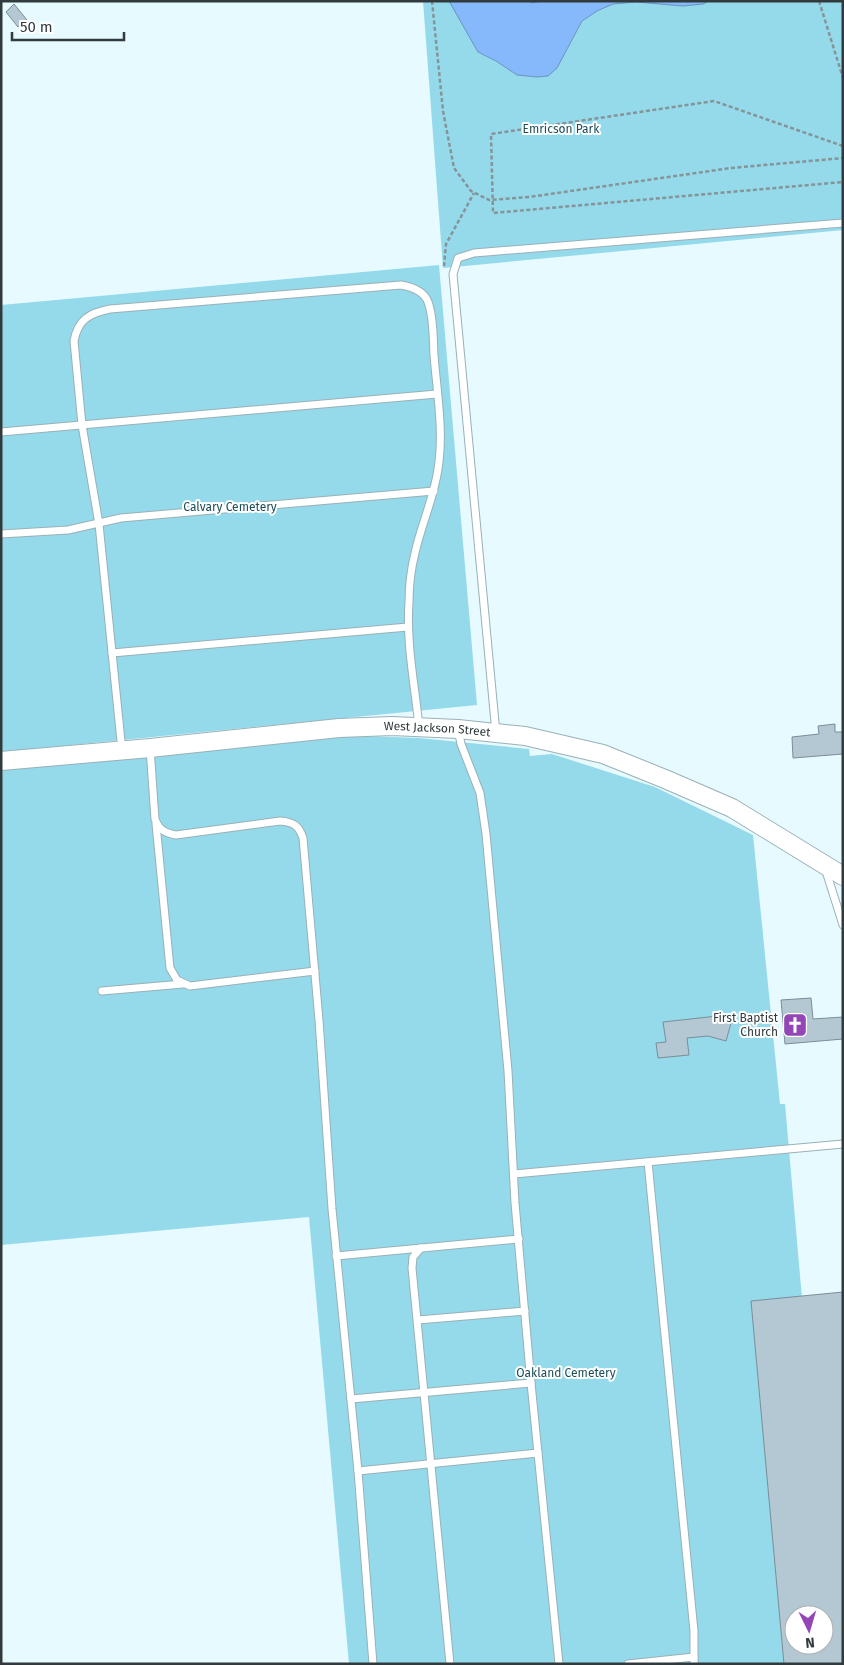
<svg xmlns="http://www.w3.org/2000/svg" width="844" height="1665" font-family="'Fira Sans',sans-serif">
<rect width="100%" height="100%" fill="#e6faff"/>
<g fill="#94daeb" fill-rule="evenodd">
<path d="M423,1H843V230L443,268Z"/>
<path d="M439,265L477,705L1,752V305Z"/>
<path d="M338,735L419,738L529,749L530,756L552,754L655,787L753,835L780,1104H785L834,1664H349L309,1217L1,1245V769ZM794,1615H824V1645H794Z"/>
</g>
<path fill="#85b9fb" stroke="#6c93c2" d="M449,1H528L531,3L543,1H709L703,4L683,6L636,2L613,4L597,11L582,21L557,68L548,76L537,77L517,75L496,61L478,52Z"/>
<g fill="#b4c8d4" stroke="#7a8d98" fill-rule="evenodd">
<path d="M14,4L27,20L18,27L6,12Z"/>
<path d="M835,724V732H843V754L793,758L792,737L819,734L818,726Z"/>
<path d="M811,998L813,1019L843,1017V1039L785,1044L781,1000Z"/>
<path d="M727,1015V1022L731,1023L726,1041L708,1036L687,1038L689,1055L658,1058L656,1043L666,1042L663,1022Z"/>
<path d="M843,1292V1664H784L751,1301ZM794,1615H824V1645H794Z"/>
</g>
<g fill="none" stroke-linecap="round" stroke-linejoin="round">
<defs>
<g id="service">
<path d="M1,432L437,394"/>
<path d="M1,534L68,530L121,518L434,491"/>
<path d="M112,653L408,627"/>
<path d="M458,729L461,744L480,793L486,834L508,1071L515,1203L531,1383L559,1664"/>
<path d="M496,733L453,274L458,258L474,253L843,223"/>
<path d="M150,748L155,819C159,830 165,833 176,835L280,821C294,822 299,826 303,838L319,1020L332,1209L358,1471L373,1664"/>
<path d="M122,751L99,524L82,425L74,341C78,319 90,313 110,309L401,285C412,287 424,291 428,302C434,318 433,339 434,355C437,393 444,432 438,469C434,498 421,525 415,553C411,569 409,586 409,602C406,644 415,686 419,727"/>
<path d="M156,824L170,968L177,980L190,986L315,971"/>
<path d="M825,868L843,925"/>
<path d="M102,991L183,984"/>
<path d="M648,1162L694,1631V1664"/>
<path d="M514,1174L843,1144"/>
<path d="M421,1248L413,1257L412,1268L450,1664"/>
<path d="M336,1256L519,1239"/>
<path d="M418,1320L525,1311"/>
<path d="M351,1399L531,1383"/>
<path d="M358,1471L538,1453"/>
<path d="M628,1664L694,1657"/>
</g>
<g id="tertiary">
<path id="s1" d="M1,761L150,748L339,728L392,726L458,729L525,736L603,754L665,779L732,808L843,876"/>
</g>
</defs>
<use href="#service" stroke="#99b1b7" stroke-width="9"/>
<use href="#tertiary" stroke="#99b1b7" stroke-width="20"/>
<g stroke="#869498" stroke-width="2.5" stroke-dasharray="4 2.5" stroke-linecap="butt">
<path d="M432,1L443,111L454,168L471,191L489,200L529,197L731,168L843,158"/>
<path d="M819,1L843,78"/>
<path d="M843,146L714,101L491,134L493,213L843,182"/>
<path d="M444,266L446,244L474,193"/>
</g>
<use href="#service" stroke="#fff" stroke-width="7"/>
<use href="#tertiary" stroke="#fff" stroke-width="18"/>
</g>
<defs>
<symbol id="church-square" viewBox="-11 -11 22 22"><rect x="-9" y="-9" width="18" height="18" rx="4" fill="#9346b6" stroke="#fff"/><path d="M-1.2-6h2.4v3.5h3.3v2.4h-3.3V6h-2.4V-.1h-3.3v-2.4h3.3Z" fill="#fff"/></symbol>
</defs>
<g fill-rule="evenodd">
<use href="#church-square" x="781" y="1011" width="28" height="28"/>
</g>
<g text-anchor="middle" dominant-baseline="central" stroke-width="4" stroke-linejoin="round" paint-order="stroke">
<g font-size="12" fill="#1c4e59" stroke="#fff">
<text x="561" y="129">Emricson Park</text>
<text x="230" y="507">Calvary Cemetery</text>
<text x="566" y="1373">Oakland Cemetery</text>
</g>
<g font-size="12" fill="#313a3d" stroke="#fff">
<text stroke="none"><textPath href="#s1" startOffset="438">West Jackson Street</textPath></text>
</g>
<g font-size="12" fill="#313a3d" stroke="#fff" text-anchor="end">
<text x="778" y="1018">First Baptist<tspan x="778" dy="14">Church</tspan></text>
</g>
</g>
<rect width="844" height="1665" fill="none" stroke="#313a3d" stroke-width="5"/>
<g transform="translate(809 1630) rotate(175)"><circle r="24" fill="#ffffff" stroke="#adb0b1"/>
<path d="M0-4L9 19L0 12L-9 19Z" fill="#9346b6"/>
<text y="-8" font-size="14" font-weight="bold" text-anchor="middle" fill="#313a3d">N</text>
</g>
<path d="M12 32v8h112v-8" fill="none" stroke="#313a3d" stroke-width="2.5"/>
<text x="20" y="32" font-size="15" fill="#313a3d" stroke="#ffffff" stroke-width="4" paint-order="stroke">50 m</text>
</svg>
